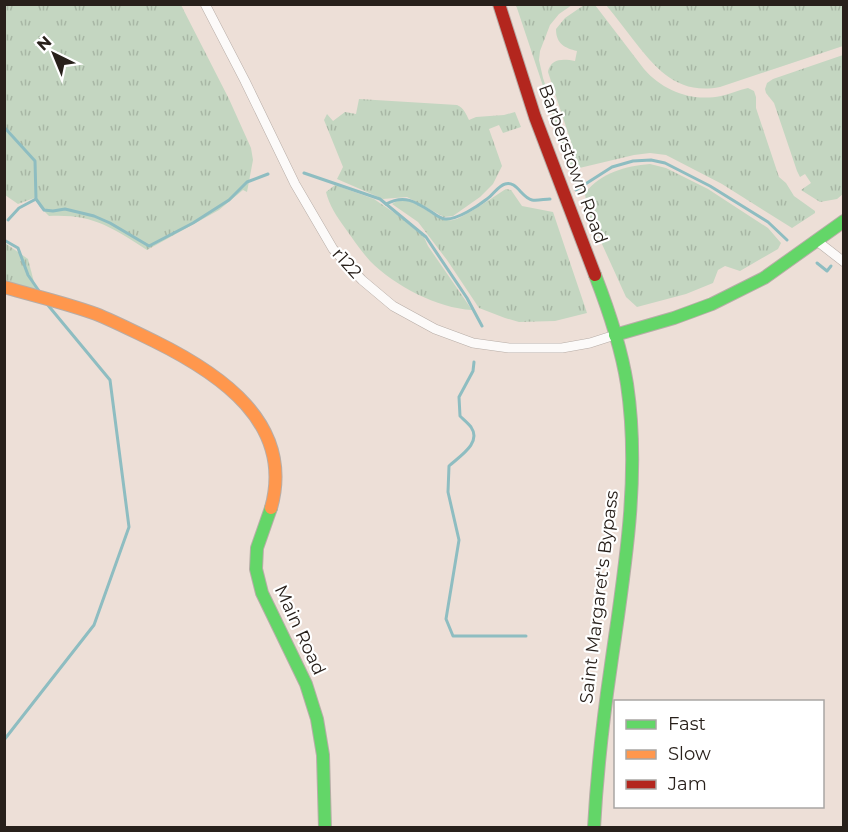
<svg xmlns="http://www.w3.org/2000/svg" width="848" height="832" font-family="Montserrat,sans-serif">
<defs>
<pattern id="grass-tufts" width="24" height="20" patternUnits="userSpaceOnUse" patternTransform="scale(1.5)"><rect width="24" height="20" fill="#c4d6c1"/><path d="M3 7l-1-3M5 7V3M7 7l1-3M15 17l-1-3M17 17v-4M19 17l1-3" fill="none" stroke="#a8b7a5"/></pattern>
</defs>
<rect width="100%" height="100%" fill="#eddfd7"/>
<g fill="url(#grass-tufts)">
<path d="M4,5H181L229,99L251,148L253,160L247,192L243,190L219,210L147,250C111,227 93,214 49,216L39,206L37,197L18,204L5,195Z"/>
<path d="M516,5H572L559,14L550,25L540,51L539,60L543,78L567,150L573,148L548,72C551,58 563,59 575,61L577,51C565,48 556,44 556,29L565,18L584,5H595L644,69C663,91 692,102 721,96C730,94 739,90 748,88L754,91L756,97V108L779,177L786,183L794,196L815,211V213L792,228L722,184L666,155L650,153L634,155L571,170Z"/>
<path d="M606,5H843V46L720,87C679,95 658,71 635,42C625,29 616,17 606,5Z"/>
<path d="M843,55V194L837,199L820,202L801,190L811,183L805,174L800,177L797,171L774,103L766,93L765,89L767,83L773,79Z"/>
<path d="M359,99L457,105C464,108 466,114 469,120L476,117L504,115L515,112L521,127L503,133L499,125L489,129L502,166L493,184L480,197L453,216L444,217L407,197L383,199L337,179L343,167L324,120L327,114L333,121L345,112L356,114Z"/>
<path d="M650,164L666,168L708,189L768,228L781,243L778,249L740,271L725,266L718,270L713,283L686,294L637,307L626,297L587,211L585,193C601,173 625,166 650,164Z"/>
<path d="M335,185L374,199L396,214L424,237L428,246L472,310C437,308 395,286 370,261C361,251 353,239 345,228C337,217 329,205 326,192Z"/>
<path d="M506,189L511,190L522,206L553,212L587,313L555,321L519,322L505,318L479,308L447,260L418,222L392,204C413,189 432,223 453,220C462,219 496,195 506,189Z"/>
<path d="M5,243L28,259L36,290L21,287L5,281Z"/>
</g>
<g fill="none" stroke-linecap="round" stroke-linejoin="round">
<g stroke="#8ebdc1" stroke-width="3">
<path d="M4,127L35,161L36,199L44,210L53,211L65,209L94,216L110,223L149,246L193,223L229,200L247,182L268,174"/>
<path d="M304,173L380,199L426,237L467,298L482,326"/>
<path d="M576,190L612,167L633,161L651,160L665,163L710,186L768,222L787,240"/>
<path d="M386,204C405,194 416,202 433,213C437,216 440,218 445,219C457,220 478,206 487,199C493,195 498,186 505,184C516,180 522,198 532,200C537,201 545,199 550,199"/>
<path d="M8,220L19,208L36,199"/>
<path d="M4,240L18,248L28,275L39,291"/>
<path d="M817,263L827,271L831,266"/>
<path d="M474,362L473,371L459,397L460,416C463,419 468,423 471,427C482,443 460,456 449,466L448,492L459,540L446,619L453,636H526"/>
<path d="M4,740L94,625L129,527L110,380L47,304"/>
</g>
<defs>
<g id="street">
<path d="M205,4L245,81L295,184L333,249L362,280L393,306L435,329L473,343L509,348H562L590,343L615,335"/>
<path d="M817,241L844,262"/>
</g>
<g id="fast">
<path d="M615,335L674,318L712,304L764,278L844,221"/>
<path d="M271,508L257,548L256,569L262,593L306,684L317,719L323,755L325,828"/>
<path d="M594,828C597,773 603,719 611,665C624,573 641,477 627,384C621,346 609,311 595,275"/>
</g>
<path id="slow" d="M4,287C35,296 66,303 96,314C116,322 135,332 154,341C219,373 295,423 271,508"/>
<path id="jam" d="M499,4L535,117L595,275"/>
</defs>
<use href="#street" stroke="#b7ada7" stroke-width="10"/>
<use href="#fast" stroke="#b7ada7" stroke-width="14"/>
<use href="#slow" stroke="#b7ada7" stroke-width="14"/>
<use href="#jam" stroke="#b7ada7" stroke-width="14"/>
<use href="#street" stroke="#fcfaf9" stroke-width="9"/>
<use href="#fast" stroke="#63d668" stroke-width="12"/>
<use href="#slow" stroke="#ff974d" stroke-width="12"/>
<use href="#jam" stroke="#b3261e" stroke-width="12"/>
</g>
<g text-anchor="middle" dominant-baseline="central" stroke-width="4.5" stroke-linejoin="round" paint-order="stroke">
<g font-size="18" fill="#28201b" stroke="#fff">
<text transform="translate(573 164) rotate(70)">Barberstown Road</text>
<text transform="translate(347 263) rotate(48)">r122</text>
<text transform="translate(599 597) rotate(-83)">Saint Margaret's Bypass</text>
<text transform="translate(300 630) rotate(65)">Main Road</text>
</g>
</g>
<rect width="848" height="832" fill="none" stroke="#28201b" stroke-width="12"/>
<rect x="614" y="700" width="210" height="108" fill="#ffffff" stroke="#a9a6a4" stroke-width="1.5"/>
<rect x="626" y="720" width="30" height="9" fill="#63d668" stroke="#a9a6a4" stroke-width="1.5"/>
<text x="668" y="730" font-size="18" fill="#28201b">Fast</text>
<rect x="626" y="750" width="30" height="9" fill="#ff974d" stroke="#a9a6a4" stroke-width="1.5"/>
<text x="668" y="760" font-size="18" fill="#28201b">Slow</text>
<rect x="626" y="780" width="30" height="9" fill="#b3261e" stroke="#a9a6a4" stroke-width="1.5"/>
<text x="668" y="790" font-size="18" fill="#28201b">Jam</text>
<g transform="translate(54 54) rotate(317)" stroke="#ffffff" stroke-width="4.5" paint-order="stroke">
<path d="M0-4.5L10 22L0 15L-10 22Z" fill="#28201b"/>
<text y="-9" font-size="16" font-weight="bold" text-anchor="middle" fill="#28201b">N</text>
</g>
</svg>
